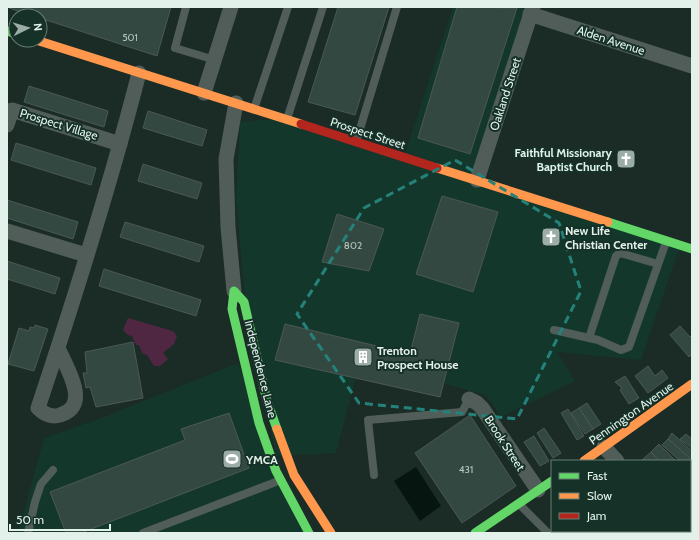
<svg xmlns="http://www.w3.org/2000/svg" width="699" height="540" font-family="Cabin,sans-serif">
<rect width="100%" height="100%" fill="#1b2b26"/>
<g fill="#14372c">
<path d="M453,7H533L476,182L680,246L641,360L557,352L575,381L501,417L486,395L360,360L336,453L276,456L244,290L236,196L240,122L287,118L405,154Z"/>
<path d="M238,363L305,533H18L44,438L99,419Z"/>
</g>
<path fill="#502743" d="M128,318L173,331L177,336L174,344L163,353L168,359L160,366H154L147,355L142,353L139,345H136L132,336L128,335L123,330Z"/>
<path fill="#071510" d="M416,467L441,506L420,521L394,481Z"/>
<g fill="#344842" stroke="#4b5854">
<path d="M9,7H171L157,56L40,18V16H32L9,8Z"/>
<path d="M338,7H389L355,115L308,102Z"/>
<path d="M457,7L517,8L470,154L418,138Z"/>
<path d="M29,86L108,111L104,127L24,102Z"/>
<path d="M148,111L207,130L202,146L143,128Z"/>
<path d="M16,143L96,168L91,185L11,160Z"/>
<path d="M143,164L202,183L197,199L138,181Z"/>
<path d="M442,196L498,212L473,292L416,274Z"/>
<path d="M7,200L78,222L73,239L7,218Z"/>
<path d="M337,214L384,229L369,271L322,262Z"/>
<path d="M125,222L204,246L199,262L120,237Z"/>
<path d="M7,261L60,278L55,294L7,279Z"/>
<path d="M104,269L201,300L196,316L99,286Z"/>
<path d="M420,314L459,323L440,397L275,360L285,324L410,354Z"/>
<path d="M35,325L48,329L34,371L8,364L19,328L29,331L30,327L34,328Z"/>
<path d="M680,326L690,337L692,335V354L689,357L670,335Z"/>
<path d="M133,342L143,398L96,407L90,387L86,388L83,373H87L85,352Z"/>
<path d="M648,366L655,376L662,370L668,378L648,393L635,376Z"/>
<path d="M625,376L639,398L629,404L620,390L622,388L615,382Z"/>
<path d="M587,403L601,424L593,429L579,408Z"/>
<path d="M579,408L593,429L585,434L571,413Z"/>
<path d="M568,409L584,436L577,440L561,413Z"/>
<path d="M229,413L249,468L81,533H66L50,492L185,440L181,429Z"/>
<path d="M470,415L516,486L462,523L415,453Z"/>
<path d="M544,428L561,453L553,458L537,433Z"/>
<path d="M672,433L692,451V460L668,439Z"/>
<path d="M686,434L692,439V448L680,439Z"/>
<path d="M534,436L549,461L540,466L524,442Z"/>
<path d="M668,439L692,460L690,463V461H680L662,445Z"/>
<path d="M659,444L676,461H660L651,452Z"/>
<path d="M651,452L660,461L642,460Z"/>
</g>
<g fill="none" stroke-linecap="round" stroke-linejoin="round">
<g stroke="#515d58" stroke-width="8">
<path d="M186,7L175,48L215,60"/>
<path d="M254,109L288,7"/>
<path d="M287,119L323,7"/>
<path d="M356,142L397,7"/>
<path d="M554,330L598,340L621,350L629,347L666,242"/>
<path d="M589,338L616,256L620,253L658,264"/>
<path d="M374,475L368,420L462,412L469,399"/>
<path d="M519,504L548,533"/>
<path d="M28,533L35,502L41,484L53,470"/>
<path d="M143,533L281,480"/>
</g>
<g stroke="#515d58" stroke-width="15">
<path d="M530,14L692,66"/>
<path d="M204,93L231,7"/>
<path d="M7,125L12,110L120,144"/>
<path d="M477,180L533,7"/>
<path d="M7,231L86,255"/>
<path d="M234,291L228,227L226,159L236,103"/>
<path d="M58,348C66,367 92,406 60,415C51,418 44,414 38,408C75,297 110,186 139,73"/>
<path d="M469,399L477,403L482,408L538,490"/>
<path d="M604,447L617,461"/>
<path d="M690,525L692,526"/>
</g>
<g stroke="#63d668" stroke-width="9">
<path d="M7,31L16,34"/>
<path d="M608,222L692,249"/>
<path d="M277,429L267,401L244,302L234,291L232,309L259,423L276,471L309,533"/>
<path d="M475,533L552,481"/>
</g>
<g stroke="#ff974d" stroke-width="9">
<path d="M36,40L301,124"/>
<path d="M437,168L608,222"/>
<path d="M277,429L294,475L331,533"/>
<path d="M584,461L692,384"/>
</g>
<path stroke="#b3261e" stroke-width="9" d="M301,124L437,168"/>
</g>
<path fill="none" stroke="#24827a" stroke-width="3" stroke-dasharray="8 5" stroke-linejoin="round" d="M455,160L559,223L581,291L517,419L359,403L297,314L364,208Z"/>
<defs>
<symbol id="church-square" viewBox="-11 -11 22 22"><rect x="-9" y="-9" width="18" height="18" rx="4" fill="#9caca6" stroke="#153128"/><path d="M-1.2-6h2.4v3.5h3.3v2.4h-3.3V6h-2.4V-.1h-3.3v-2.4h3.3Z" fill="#fff"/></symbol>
<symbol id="building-square" viewBox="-11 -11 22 22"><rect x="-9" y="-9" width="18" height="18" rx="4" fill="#9caca6" stroke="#153128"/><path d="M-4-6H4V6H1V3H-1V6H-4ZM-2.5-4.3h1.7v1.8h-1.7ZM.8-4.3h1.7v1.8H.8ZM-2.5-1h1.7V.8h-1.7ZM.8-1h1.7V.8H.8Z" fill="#fff"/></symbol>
<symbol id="stadium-square" viewBox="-11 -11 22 22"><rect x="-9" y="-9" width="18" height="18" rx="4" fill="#9caca6" stroke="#153128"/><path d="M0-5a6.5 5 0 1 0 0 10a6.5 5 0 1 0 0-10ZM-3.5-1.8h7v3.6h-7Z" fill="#fff"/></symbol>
</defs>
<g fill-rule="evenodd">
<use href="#church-square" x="615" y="148" width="22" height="22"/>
<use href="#church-square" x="540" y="226" width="22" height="22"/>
<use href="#building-square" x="352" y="346" width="22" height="22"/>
<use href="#stadium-square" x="221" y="448" width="22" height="22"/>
</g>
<g text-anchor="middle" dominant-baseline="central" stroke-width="4" stroke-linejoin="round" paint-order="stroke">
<g font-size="10" fill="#b6c8c1">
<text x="130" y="37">501</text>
<text x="353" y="245">802</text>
<text x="466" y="469">431</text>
</g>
<g font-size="12" fill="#e2f2eb" stroke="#153128">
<text transform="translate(611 40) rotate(18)">Alden Avenue</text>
<text transform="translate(505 94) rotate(-72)">Oakland Street</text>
<text transform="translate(59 124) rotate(17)">Prospect Village</text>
<text transform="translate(368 133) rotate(18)">Prospect Street</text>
<text transform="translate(261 369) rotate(76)">Independence Lane</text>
<text transform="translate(631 413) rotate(-35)">Pennington Avenue</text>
<text transform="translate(505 443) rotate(57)">Brook Street</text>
</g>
<g font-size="12" font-weight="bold" fill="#e2f2eb" stroke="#153128" text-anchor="start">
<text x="612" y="152" text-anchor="end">Faithful Missionary<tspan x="612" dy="14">Baptist Church</tspan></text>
<text x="565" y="230">New Life<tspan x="565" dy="14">Christian Center</tspan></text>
<text x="377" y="350">Trenton<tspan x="377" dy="14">Prospect House</tspan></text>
<text x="246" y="459">YMCA</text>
</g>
</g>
<rect width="699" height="540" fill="none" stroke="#e2f2eb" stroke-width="16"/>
<rect x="551" y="460" width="140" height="72" fill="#153128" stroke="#677e76"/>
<rect x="559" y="473" width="20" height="6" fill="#63d668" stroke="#677e76"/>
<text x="587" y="480" font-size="12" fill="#e2f2eb">Fast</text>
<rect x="559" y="493" width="20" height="6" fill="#ff974d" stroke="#677e76"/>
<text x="587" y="500" font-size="12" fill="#e2f2eb">Slow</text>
<rect x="559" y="513" width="20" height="6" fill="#b3261e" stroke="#677e76"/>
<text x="587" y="520" font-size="12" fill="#e2f2eb">Jam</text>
<g transform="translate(28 28) rotate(85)"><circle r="19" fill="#153128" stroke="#677e76"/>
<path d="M0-3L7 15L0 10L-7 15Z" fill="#9caca6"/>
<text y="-6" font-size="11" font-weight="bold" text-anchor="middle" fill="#e2f2eb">N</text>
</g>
<path d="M10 524v6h100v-6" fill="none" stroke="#e2f2eb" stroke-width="2"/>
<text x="16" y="524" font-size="12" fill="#e2f2eb" stroke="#153128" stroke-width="3" paint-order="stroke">50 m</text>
</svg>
